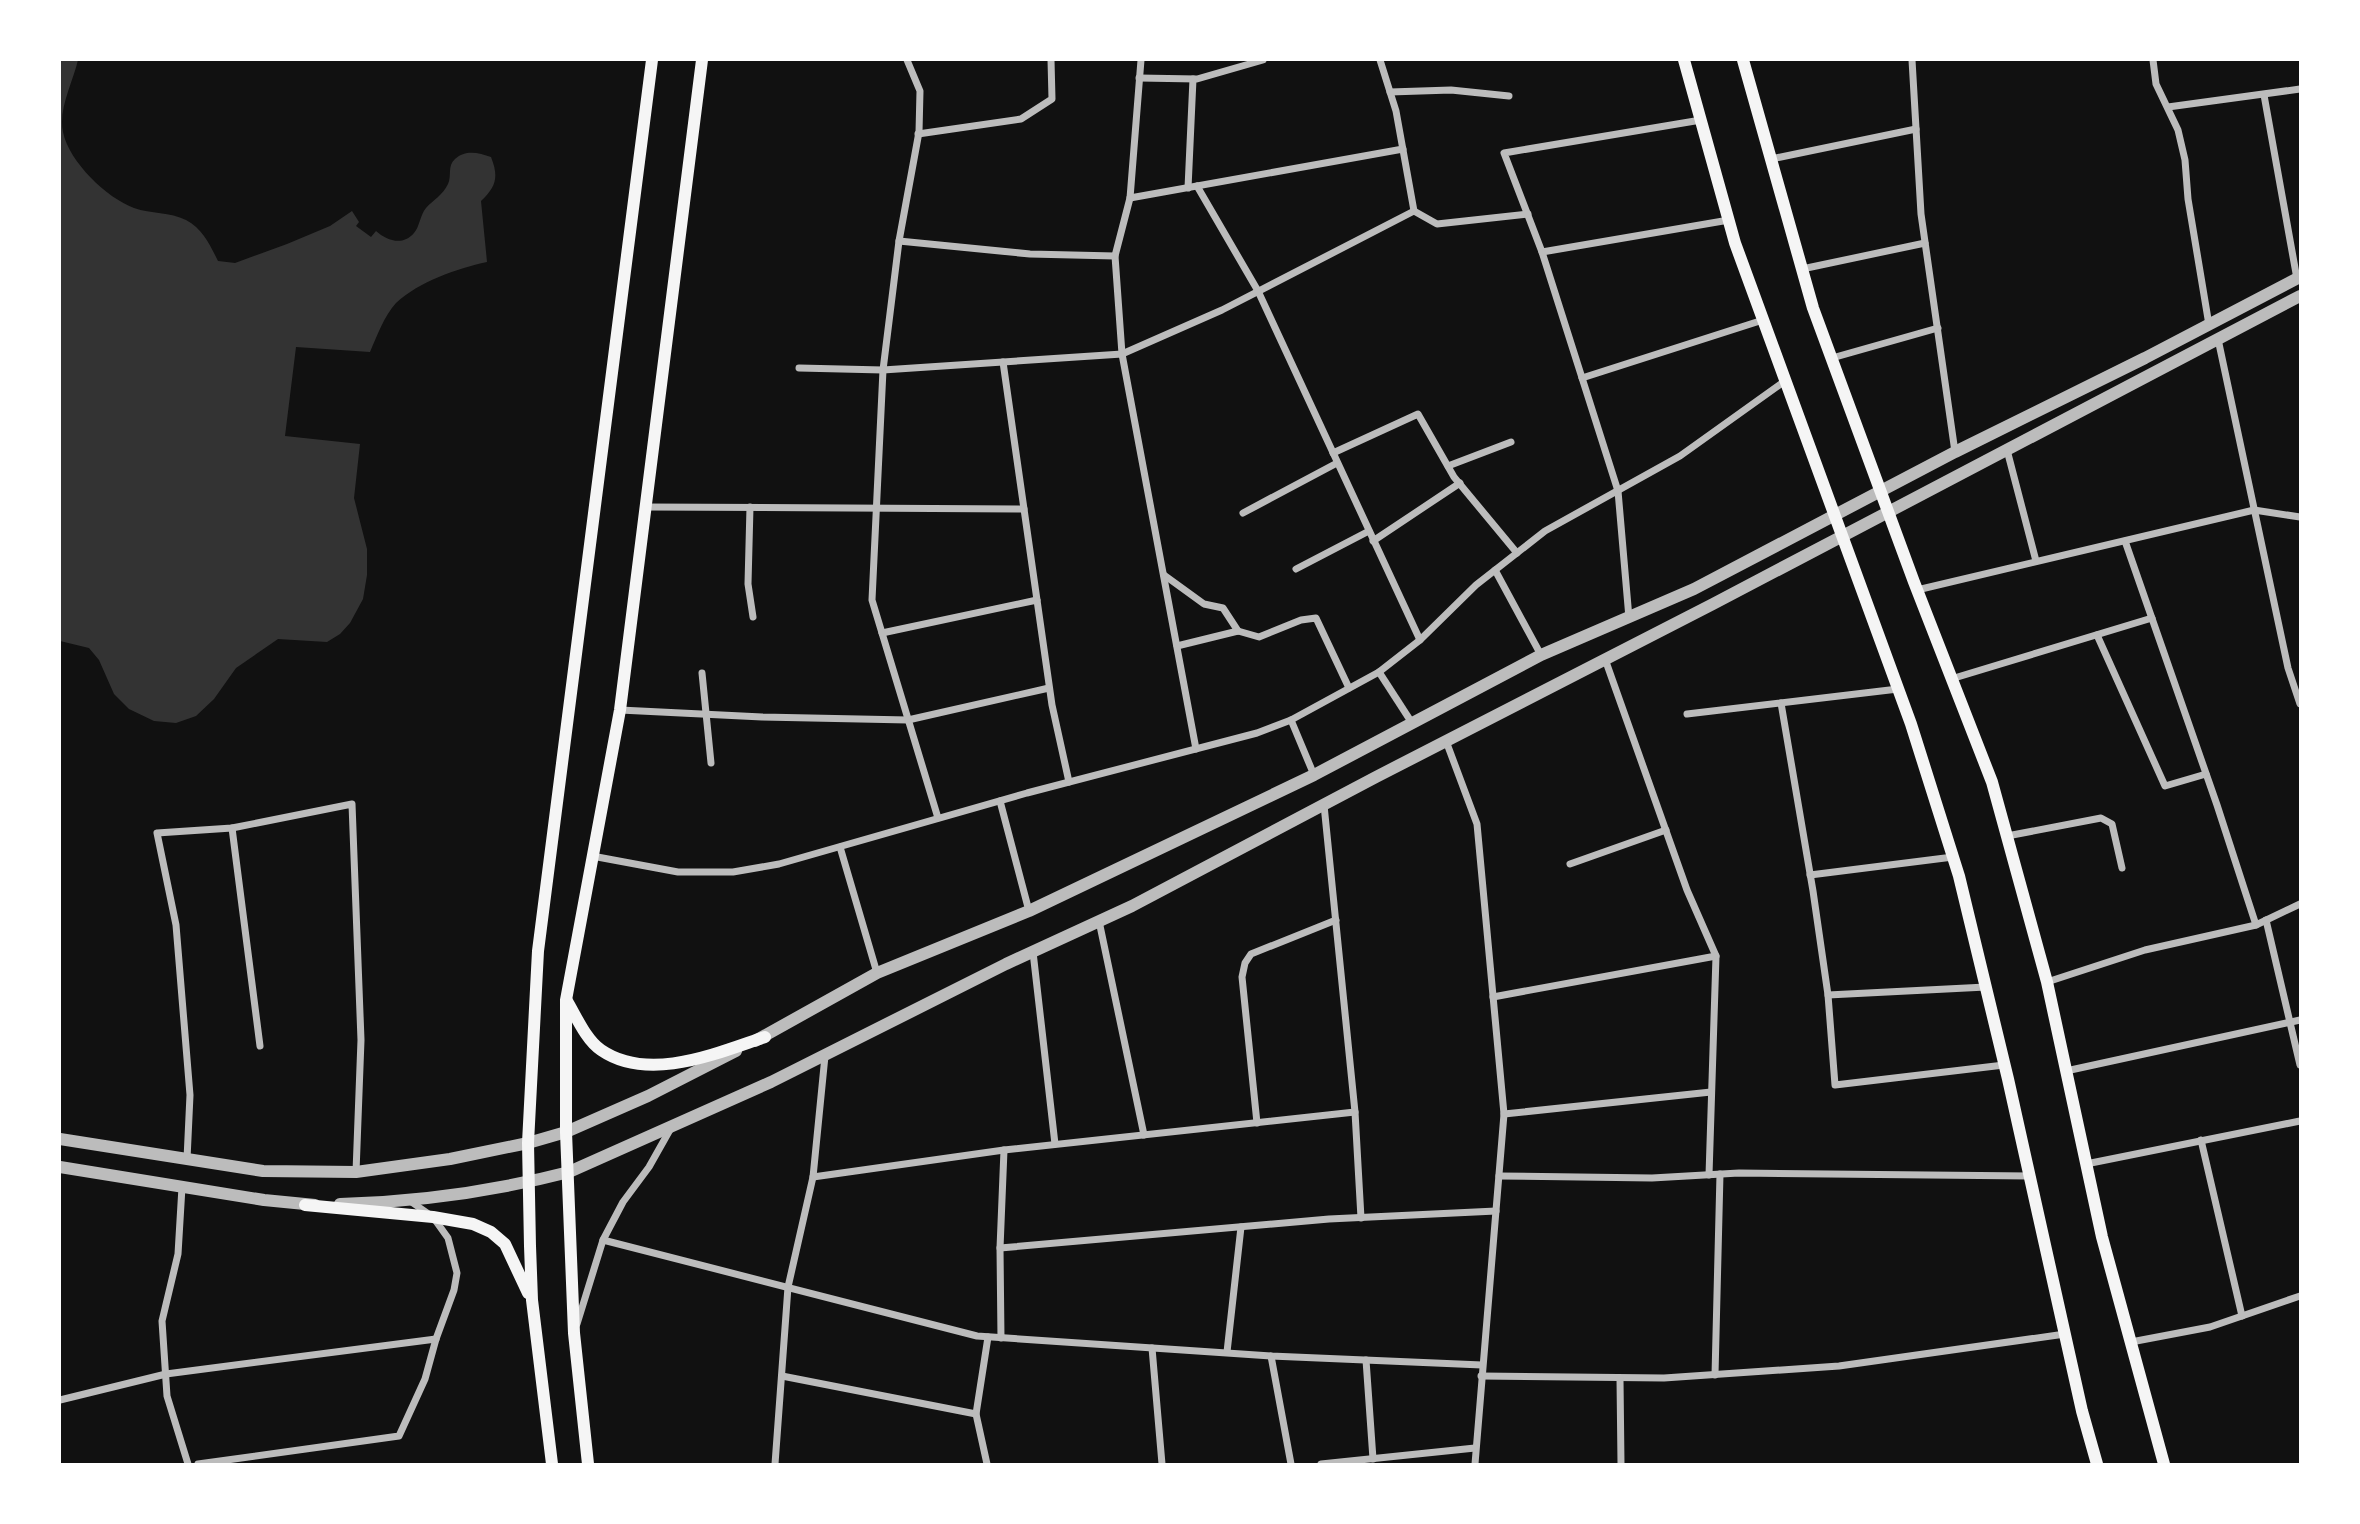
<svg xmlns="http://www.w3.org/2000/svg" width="2360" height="1524" font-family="Rubik,sans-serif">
<rect width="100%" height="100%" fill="#111"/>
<path fill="#333" d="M60,60H78C73,82 58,109 63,132C69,162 107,198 134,208C151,214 170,212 186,220C203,229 210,245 218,261L235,263L287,244L330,226L352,211L359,222L356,226L371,237L376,231C387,241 403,246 414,233C420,226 420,215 426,208C433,200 443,195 448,184C452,176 447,166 455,159C466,149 479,153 491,157C499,177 496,187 481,201L487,262C456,269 420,281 396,303C384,316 377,336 370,352L296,347L285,436L360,444L354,498L367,549V575L363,599L350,623L340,634L327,642L278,639L236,668L214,699L196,716L176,723L154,721L129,709L114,694L99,660L89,648L60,641Z"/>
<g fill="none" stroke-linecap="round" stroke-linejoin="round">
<g stroke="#bcbcbc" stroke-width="7">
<path d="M907,60L920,91L919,132L899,241L883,370L872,600L938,818"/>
<path d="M1141,60L1130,198L1115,256L1122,354L1196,749"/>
<path d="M1380,60L1396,111L1414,211"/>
<path d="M1912,60L1921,214L1955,452"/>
<path d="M2153,60L2156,84L2178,130L2185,160L2188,199L2209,325"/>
<path d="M1139,78L1197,79L1263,60"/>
<path d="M1390,92L1451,90L1509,96"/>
<path d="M2264,95L2297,279"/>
<path d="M2168,107L2300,89"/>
<path d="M918,134L1021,119L1052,99L1051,60"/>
<path d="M1771,159L1916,129"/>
<path d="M1197,186L1258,291L1420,640"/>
<path d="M1188,188L1193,79"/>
<path d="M1130,198L1403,149"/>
<path d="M899,241L1030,254L1115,256"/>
<path d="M1542,252L1729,220"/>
<path d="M1802,269L1925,243"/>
<path d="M2218,339L2288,668L2300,704"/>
<path d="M1832,358L1938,328"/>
<path d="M1003,362L1052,705L1069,782"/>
<path d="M799,368L883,370L1122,354L1222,310L1414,211L1437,224L1528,214"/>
<path d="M1582,378L1763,320"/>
<path d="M2007,450L2036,561"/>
<path d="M1333,453L1418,414L1454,477L1517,553"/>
<path d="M1448,466L1511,442"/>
<path d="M646,507L1024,509"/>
<path d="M750,507L748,584L753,617"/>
<path d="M1243,513L1337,463"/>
<path d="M1373,541L1460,483"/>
<path d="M2125,541L2217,805L2256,925"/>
<path d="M1296,569L1369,531"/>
<path d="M1495,570L1541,655"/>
<path d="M1164,575L1204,604L1223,608L1238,631"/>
<path d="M1917,590L2254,510L2300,517"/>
<path d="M1629,618L1618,491L1542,252L1504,153L1701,120"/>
<path d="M882,633L1037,600"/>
<path d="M2097,635L2165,786L2206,774"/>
<path d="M1177,646L1238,631L1259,637L1301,620L1316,618L1349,688"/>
<path d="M1605,659L1687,890L1716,956L1709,1175"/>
<path d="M1379,672L1412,723"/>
<path d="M702,673L711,763"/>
<path d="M1951,679L2152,618"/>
<path d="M1781,703L1813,891L1828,995L1835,1085L2004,1065"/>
<path d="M620,710L762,717L908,720L1049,688"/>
<path d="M1687,714L1898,689"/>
<path d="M1291,720L1314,775"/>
<path d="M1446,741L1477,824L1504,1114L1475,1464"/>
<path d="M1000,801L1029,911"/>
<path d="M1324,805L1355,1112L1361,1218"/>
<path d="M232,828L260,1046"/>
<path d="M2007,836L2101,818L2112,824L2122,868"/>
<path d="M840,847L877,973"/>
<path d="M592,856L678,872H733L779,864L1027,793L1257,733L1291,720L1379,672L1420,640L1476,585L1545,531L1680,456L1785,381"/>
<path d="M1570,864L1666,830"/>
<path d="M1810,875L1953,857"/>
<path d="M2266,920L2300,1065"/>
<path d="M1099,921L1144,1135"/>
<path d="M1033,952L1055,1144"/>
<path d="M2047,982L2145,950L2256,925L2300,904"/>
<path d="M1828,995L1986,987"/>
<path d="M1493,997L1716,956"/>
<path d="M2066,1071L2300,1020"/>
<path d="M1504,1114L1711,1092"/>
<path d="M1257,1123L1242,977L1245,963L1251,954L1336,920"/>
<path d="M2201,1140L2242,1316"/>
<path d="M187,1159L190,1095L176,925L157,833L232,828L352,804L361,1040L356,1172"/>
<path d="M2086,1164L2300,1121"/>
<path d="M1499,1176L1652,1178L1739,1173L2030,1176"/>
<path d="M813,1177L1004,1150L1355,1112"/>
<path d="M182,1187L178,1254L162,1321L167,1396L188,1464"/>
<path d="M603,1240L977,1336L1271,1356L1482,1365"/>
<path d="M1000,1248L1329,1219L1496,1211"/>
<path d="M577,1324L603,1240L623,1202L649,1167L671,1128"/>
<path d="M1001,1338L1000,1248L1004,1150"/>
<path d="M2131,1342L2210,1327L2300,1296"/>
<path d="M1152,1348L1162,1464"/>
<path d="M1227,1352L1241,1227"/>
<path d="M1271,1356L1291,1464"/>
<path d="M1366,1360L1373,1459"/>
<path d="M1715,1375L1720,1174"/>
<path d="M782,1376L976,1414"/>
<path d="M1481,1376L1664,1378L1839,1366L2065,1334"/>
<path d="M1620,1379L1621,1464"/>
<path d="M60,1400L166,1374L436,1339"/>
<path d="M198,1464L399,1436L425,1379L436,1339L454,1290L457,1273L448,1238L433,1217L410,1201"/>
<path d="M775,1464L788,1287L813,1177L825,1056"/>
<path d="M987,1464L976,1414L988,1337"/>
<path d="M1321,1464L1475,1448"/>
</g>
<g stroke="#bcbcbc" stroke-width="12">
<path d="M755,1041L877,973L1029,911L1314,775L1541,655L1694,589L1955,452L2145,358L2300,277"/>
<path d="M60,1139L263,1171L356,1172L450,1159L528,1143L566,1132L648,1096L736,1051"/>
<path d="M60,1167L264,1200L315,1205"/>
<path d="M340,1204C417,1202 495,1191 569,1172L771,1082L1006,964L1132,906L1376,777L1713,604L2300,296"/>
</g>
<g stroke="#f5f5f5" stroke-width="12">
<path d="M1684,60L1735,243L1911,724L1959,876L2008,1079L2082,1411L2097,1464"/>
<path d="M1743,60L1813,308L1914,582L1992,782L2047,982L2102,1237L2164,1464"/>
<path d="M567,1001C576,1016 586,1040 601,1050C649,1083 717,1053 765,1037"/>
<path d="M305,1205L433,1217L473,1224L491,1232L505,1244L528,1293"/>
<path d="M552,1464L532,1300L530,1246L528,1143L538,951L652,60"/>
<path d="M588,1464L574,1333L566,1132V1000L620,710L702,60"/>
</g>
</g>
<rect width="2360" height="1524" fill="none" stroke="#ffffff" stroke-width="122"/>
</svg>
